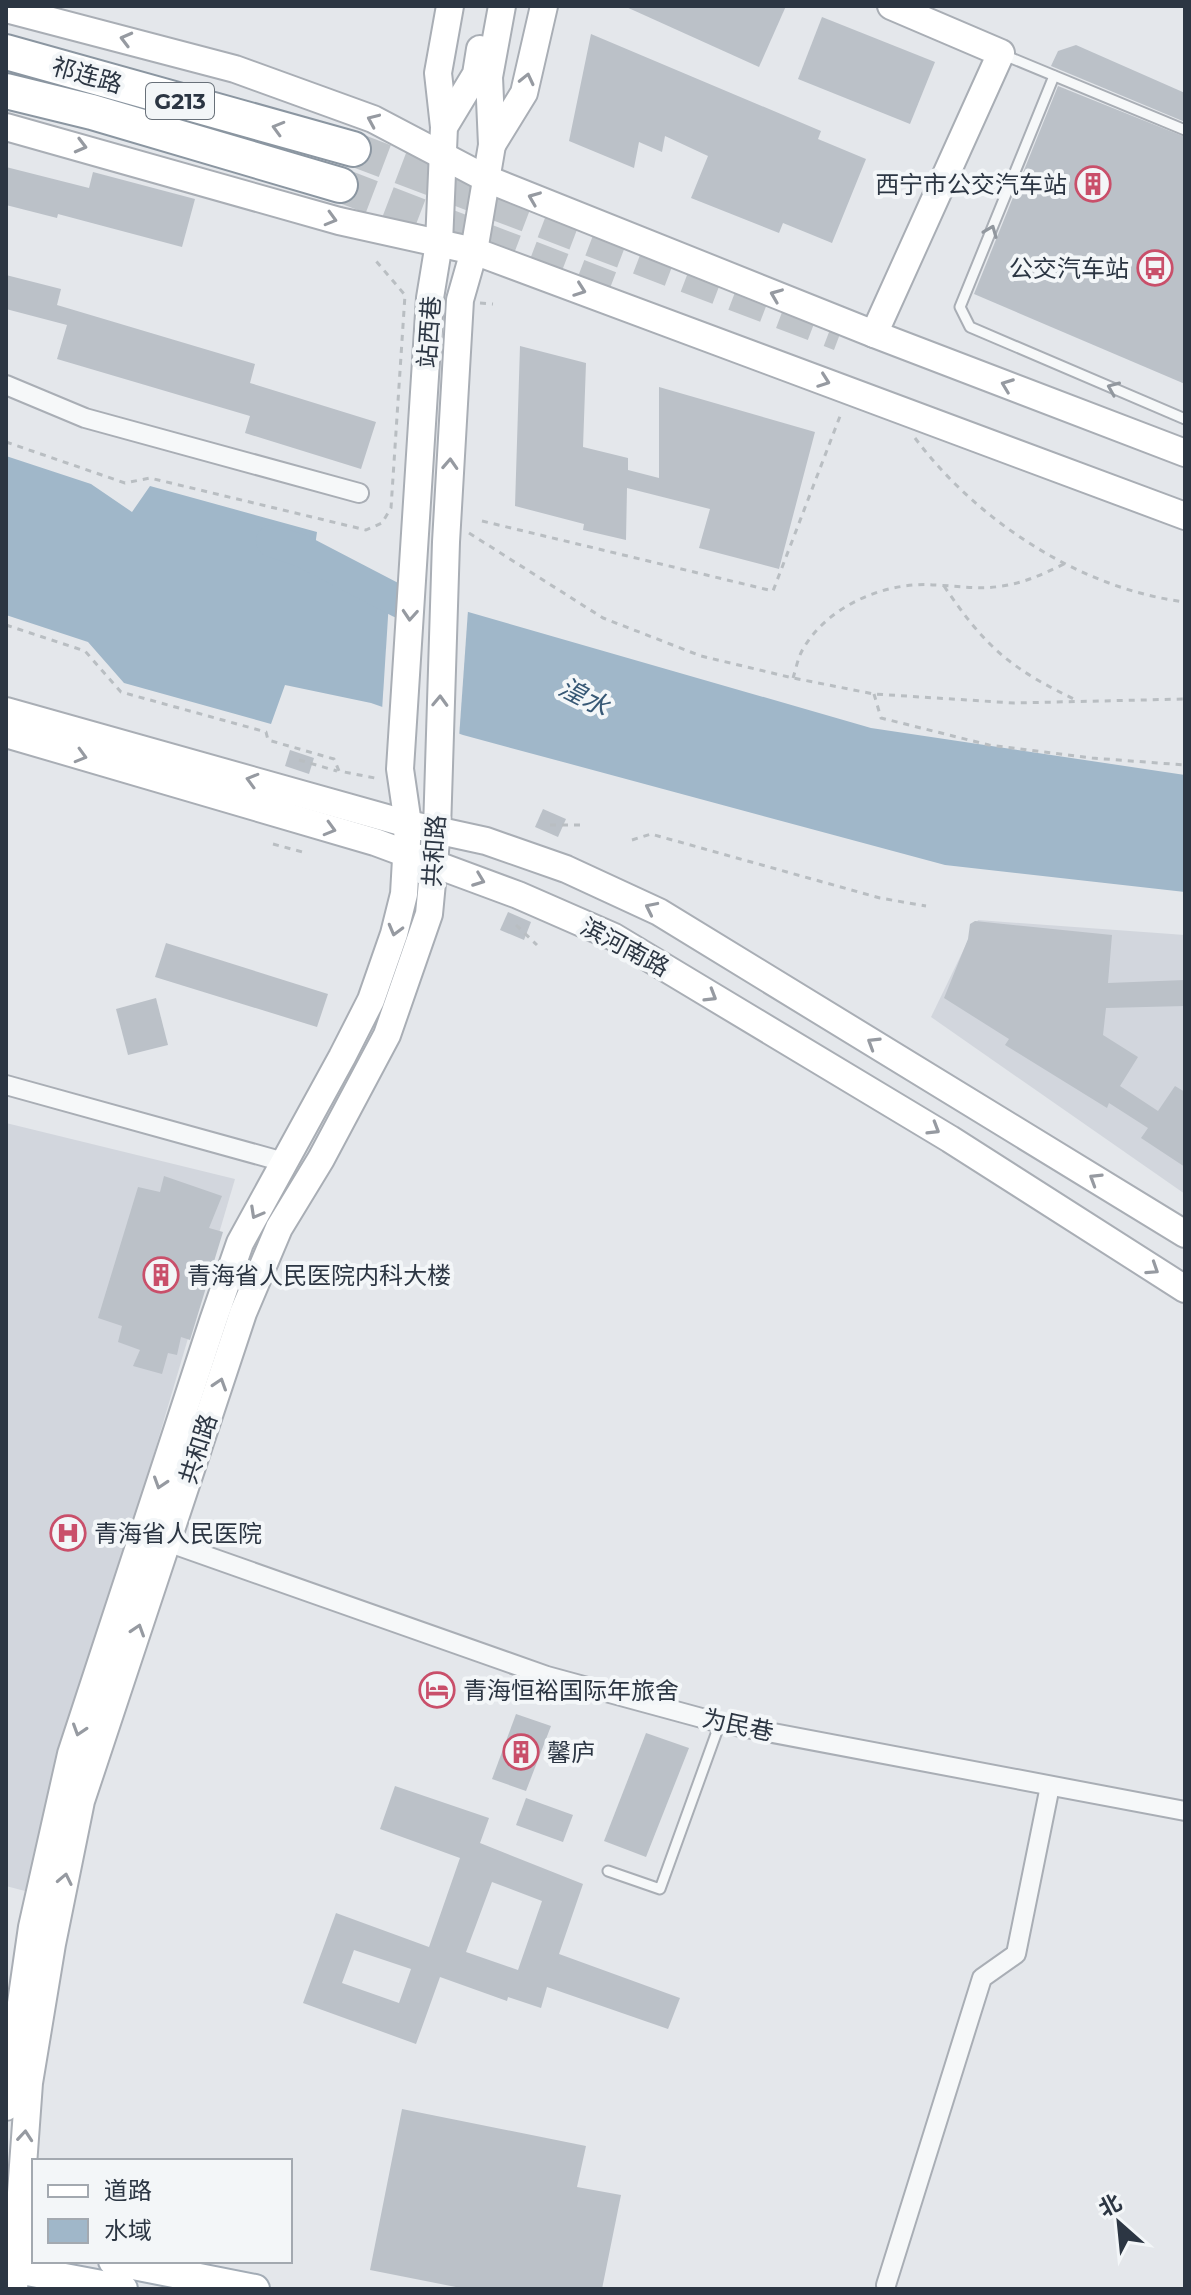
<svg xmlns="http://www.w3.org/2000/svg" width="1191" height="2295" font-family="Montserrat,'Noto Sans SC',sans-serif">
<rect width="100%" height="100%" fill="#e4e7eb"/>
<g fill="#d2d6dd">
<path d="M978,920L1185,935V1194L931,1017Z"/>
<path d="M6,1123L235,1179L25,1891L6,1886Z"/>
</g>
<path fill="#a0b7c9" d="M6,456L91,484L132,512L150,486L317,532L312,567L871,728L1185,775V892L945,865L463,735L371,703L285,685L271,724L124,683L88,642L6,615Z"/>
<path fill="#e4e7eb" d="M390,586L468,610L459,738L382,711Z"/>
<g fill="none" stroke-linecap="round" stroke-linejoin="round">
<path stroke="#a0b7c9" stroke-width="32" d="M272,541L302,551L400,602"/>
</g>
<g fill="#bbc1c8" fill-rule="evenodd">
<path d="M624,6H786L759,67Z"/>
<path d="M822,17L935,62L910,124L798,79Z"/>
<path d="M591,34L821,131L818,139L866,159L832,243L783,223L779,233L691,198L708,156L665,136L662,152L639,142L634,168L569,141Z"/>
<path d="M1076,45L1185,93V122L1051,66L1058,51Z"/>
<path d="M1058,86L1185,137V384L974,294Z"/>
<path d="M6,167L89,188L93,172L195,199L182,247L58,214L57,218L6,205Z"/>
<path d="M6,275L61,289L57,305L255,364L250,383L376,422L361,469L245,433L250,416L57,359L67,325L6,309Z"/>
<path d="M520,346L586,363L583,447L628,458V470L659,478V387L815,432L779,569L699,548L710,509L627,488L626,540L583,530L584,524L515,506Z"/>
<path d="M290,750L314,758L309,774L285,766Z"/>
<path d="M543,809L566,819L558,837L535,827Z"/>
<path d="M508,912L531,922L524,940L500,930Z"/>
<path d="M975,921L1112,935L1108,983L1185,980V1006L1106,1008L1103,1035L1138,1057L1120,1086L1158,1111L1175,1086L1185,1092V1167L1141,1138L1148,1128L1109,1103L1107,1108L1005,1045L1009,1039L944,998L968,939L970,924Z"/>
<path d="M166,943L328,994L317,1027L155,977Z"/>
<path d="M156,998L168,1045L128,1055L116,1009Z"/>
<path d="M164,1176L222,1196L209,1228L223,1232L190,1340L181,1337L177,1355L168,1353L162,1374L133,1366L140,1350L118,1342L122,1326L98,1318L138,1187L160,1192Z"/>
<path d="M516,1714L551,1726L526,1791L492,1779Z"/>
<path d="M646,1733L689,1748L646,1857L604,1841Z"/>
<path d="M395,1786L489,1818L480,1843L583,1884L559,1954L680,1998L668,2029L547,1987L541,2008L508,1997L507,2001L440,1977L416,2044L303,2003L336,1913L429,1947L460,1858L380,1829ZM492,1882L542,1901L518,1970L466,1952ZM354,1950L411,1969L399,2003L342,1983Z"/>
<path d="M526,1798L573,1815L563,1842L516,1825Z"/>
<path d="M402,2109L586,2146L577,2187L621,2195L602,2289H466L370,2270Z"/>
</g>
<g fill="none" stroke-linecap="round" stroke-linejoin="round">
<g stroke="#bfc4c9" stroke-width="34" stroke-dasharray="34 17" stroke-linecap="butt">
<path d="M353,149L840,334"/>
<path d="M340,185L623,293"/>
</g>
<defs>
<g id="lane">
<path d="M1004,55L1185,130"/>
<path d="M1054,76L960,307L970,327L1185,419"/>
<path d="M608,1871L660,1889L720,1723"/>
</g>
<g id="street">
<path d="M6,385L85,418L359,493"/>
<path d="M6,1085L284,1162"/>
<path d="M167,1542L547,1676L720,1723L1185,1811"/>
<path d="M886,2285L982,1978L1016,1954L1050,1786"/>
</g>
<g id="secondary">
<path d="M6,9L235,69L373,119L487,179L874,334L1185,453"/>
<path d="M6,127L339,221L474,251L1185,516"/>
<path d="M444,127L438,73L450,6"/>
<path d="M492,145L524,93L544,6"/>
<path d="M874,334L1001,53L891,6"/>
<path d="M6,711L408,824L486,841L566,869L659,912L1185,1234"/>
<path d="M6,734L375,842L518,895L614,937L950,1139L1185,1289"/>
<path d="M6,2107L32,1927L71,1754L213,1321L240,1243L342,1057L371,1000L394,934L404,894L408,824L400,769L430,298L439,243L444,127L476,74L480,49"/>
<path d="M14,2289L29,2083L52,1944L81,1801L243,1313L279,1228L321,1159L387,1035L429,914L437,830L446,542L460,300L474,251L492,145L489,77L502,6"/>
</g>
<g id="primary">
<path d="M6,2241L34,2245"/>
<path d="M113,2261L255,2289"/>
<path d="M6,2267L123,2289"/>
</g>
<g id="highway">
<path d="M6,52L353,149"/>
<path d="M6,91L92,112L340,185"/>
</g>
</defs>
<use href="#lane" stroke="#a9aeb5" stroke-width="13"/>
<use href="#street" stroke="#a9aeb5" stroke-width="22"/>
<use href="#secondary" stroke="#a9aeb5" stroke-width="30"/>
<use href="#primary" stroke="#a3acb6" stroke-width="32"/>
<use href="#highway" stroke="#8b96a1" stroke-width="38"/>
<g stroke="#b9bec2" stroke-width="3" stroke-dasharray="6 6" stroke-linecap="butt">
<path d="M480,303L493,304"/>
<path d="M915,438C977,521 1081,589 1185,602"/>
<path d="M6,442L125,483L150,478L366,530L382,523L391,508L405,295L376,261"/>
<path d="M482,521L773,591L842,411"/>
<path d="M469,533L603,618L701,656L793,678L874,694L1014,703L1185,699"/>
<path d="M944,586C986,648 1011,669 1078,701"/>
<path d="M6,625L85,651L121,692L266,732L268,740L334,759L339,771L380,779"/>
<path d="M793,678C796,669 798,657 803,649C828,605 887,581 935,585C958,586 979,590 1002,586C1025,583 1045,573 1066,563"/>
<path d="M874,694L881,718L989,745L1092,758L1185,765"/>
<path d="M299,760L337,771"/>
<path d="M550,825H581"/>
<path d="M632,840L651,834L880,898L926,906"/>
<path d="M273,844L306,853"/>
<path d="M516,925L537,945"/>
</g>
<use href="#lane" stroke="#f6f8f9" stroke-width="9"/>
<use href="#street" stroke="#f6f8f9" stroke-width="18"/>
<use href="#secondary" stroke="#fff" stroke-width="26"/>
<use href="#primary" stroke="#fff" stroke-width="28"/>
<use href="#highway" stroke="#fff" stroke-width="34"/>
</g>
<defs><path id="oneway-chevron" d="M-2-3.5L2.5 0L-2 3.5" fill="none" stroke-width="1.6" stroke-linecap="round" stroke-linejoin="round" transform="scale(2)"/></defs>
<g stroke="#969aa1">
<use href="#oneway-chevron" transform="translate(126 39) rotate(-165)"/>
<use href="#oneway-chevron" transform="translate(527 79) rotate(-77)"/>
<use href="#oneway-chevron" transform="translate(373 120) rotate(-156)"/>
<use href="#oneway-chevron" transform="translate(278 128) rotate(-164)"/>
<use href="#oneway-chevron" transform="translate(81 146) rotate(15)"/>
<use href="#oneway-chevron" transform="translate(534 198) rotate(-158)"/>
<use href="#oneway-chevron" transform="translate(331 219) rotate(16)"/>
<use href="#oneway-chevron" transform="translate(580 290) rotate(20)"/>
<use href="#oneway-chevron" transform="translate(776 295) rotate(-158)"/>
<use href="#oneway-chevron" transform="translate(824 381) rotate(20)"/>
<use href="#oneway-chevron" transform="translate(1007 385) rotate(-159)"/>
<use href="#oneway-chevron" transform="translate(450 464) rotate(-87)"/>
<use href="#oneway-chevron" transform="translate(410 615) rotate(94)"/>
<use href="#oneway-chevron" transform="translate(440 701) rotate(-88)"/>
<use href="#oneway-chevron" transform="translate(81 756) rotate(16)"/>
<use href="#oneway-chevron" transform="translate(252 780) rotate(-164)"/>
<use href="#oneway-chevron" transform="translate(330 829) rotate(16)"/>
<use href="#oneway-chevron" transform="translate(479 880) rotate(21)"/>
<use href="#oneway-chevron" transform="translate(651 908) rotate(-154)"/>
<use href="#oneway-chevron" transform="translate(395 930) rotate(105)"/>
<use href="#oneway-chevron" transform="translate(711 996) rotate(31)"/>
<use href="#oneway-chevron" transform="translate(873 1043) rotate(-148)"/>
<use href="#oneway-chevron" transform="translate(934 1129) rotate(31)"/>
<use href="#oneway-chevron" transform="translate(1095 1179) rotate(-148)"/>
<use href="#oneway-chevron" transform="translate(256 1213) rotate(119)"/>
<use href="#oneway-chevron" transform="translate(1153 1269) rotate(33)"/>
<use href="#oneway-chevron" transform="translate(220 1384) rotate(-72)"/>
<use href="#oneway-chevron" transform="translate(160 1483) rotate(108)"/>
<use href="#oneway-chevron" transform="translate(138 1630) rotate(-72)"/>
<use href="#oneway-chevron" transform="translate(79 1730) rotate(108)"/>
<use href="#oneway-chevron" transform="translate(65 1879) rotate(-78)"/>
<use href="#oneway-chevron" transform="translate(25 2136) rotate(-85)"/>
</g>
<g stroke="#91979e">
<use href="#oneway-chevron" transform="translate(991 231) rotate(-68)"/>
<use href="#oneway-chevron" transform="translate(1113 388) rotate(-157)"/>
</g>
<defs>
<symbol id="building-ring" viewBox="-11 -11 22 22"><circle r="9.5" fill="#f3f6f8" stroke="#c94f6a" stroke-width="1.5"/><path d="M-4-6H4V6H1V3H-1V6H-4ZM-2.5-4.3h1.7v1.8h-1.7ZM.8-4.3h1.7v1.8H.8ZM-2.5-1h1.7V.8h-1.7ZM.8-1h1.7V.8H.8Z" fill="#c94f6a"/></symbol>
<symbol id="bus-ring" viewBox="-11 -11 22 22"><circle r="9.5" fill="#f3f6f8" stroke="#c94f6a" stroke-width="1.5"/><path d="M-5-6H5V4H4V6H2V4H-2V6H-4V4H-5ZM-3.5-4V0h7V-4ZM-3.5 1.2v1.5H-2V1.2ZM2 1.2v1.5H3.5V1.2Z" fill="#c94f6a"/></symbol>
<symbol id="hospital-ring" viewBox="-11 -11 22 22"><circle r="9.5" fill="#f3f6f8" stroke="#c94f6a" stroke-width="1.5"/><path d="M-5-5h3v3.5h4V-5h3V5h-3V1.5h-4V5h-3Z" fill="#c94f6a"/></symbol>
<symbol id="hotel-ring" viewBox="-11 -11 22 22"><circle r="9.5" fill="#f3f6f8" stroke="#c94f6a" stroke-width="1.5"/><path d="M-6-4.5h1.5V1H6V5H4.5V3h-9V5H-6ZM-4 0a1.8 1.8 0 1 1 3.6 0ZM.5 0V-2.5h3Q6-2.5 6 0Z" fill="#c94f6a"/></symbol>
</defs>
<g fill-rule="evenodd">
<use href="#building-ring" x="1073" y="164" width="40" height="40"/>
<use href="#bus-ring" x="1135" y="248" width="40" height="40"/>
<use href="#building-ring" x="141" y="1255" width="40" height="40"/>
<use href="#hospital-ring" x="48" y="1513" width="40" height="40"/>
<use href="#hotel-ring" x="417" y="1670" width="40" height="40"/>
<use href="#building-ring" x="501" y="1732" width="40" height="40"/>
</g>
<g text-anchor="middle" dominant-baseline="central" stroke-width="8" stroke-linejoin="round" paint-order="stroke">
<rect fill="#f3f6f8" stroke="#687079" stroke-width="2" x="146" y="83" width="68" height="36" rx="6"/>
<g font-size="22" font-weight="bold" fill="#2c3643">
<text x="180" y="101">G213</text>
</g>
<g font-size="24" fill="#2c3643" stroke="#f3f6f8">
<text transform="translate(87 75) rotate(16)">祁连路</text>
<text transform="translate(429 332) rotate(-86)">站西巷</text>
<text transform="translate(434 851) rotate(-86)">共和路</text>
<text transform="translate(625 947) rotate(28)">滨河南路</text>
<text transform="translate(198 1449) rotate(-72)">共和路</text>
<text transform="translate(738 1725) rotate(12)">为民巷</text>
</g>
<g font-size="24" fill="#2c3643" stroke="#f3f6f8" text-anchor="start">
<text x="1067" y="184" text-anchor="end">西宁市公交汽车站</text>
<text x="1129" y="268" text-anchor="end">公交汽车站</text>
<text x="187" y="1275">青海省人民医院内科大楼</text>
<text x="94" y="1533">青海省人民医院</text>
<text x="463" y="1690">青海恒裕国际年旅舍</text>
<text x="547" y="1752">馨庐</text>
</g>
<g font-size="26" font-style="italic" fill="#375875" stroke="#f3f6f8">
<text transform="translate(584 697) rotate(27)">湟水</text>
</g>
</g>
<rect width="1191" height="2295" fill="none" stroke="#2c3643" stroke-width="16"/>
<rect x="32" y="2159" width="260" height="104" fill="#f3f6f8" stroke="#a3a9b0" stroke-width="2"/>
<rect x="48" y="2185" width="40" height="12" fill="#ffffff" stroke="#a3a9b0" stroke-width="2"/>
<text x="104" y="2199" font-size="24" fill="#2c3643">道路</text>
<rect x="48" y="2219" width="40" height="24" fill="#a0b7c9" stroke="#a3a9b0" stroke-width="2"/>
<text x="104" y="2239" font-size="24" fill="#2c3643">水域</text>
<g transform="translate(1119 2223) rotate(333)" stroke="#f3f6f8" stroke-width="6" paint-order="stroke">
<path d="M0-6L14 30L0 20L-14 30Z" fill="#2c3643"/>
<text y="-12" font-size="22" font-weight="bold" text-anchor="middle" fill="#2c3643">北</text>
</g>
</svg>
